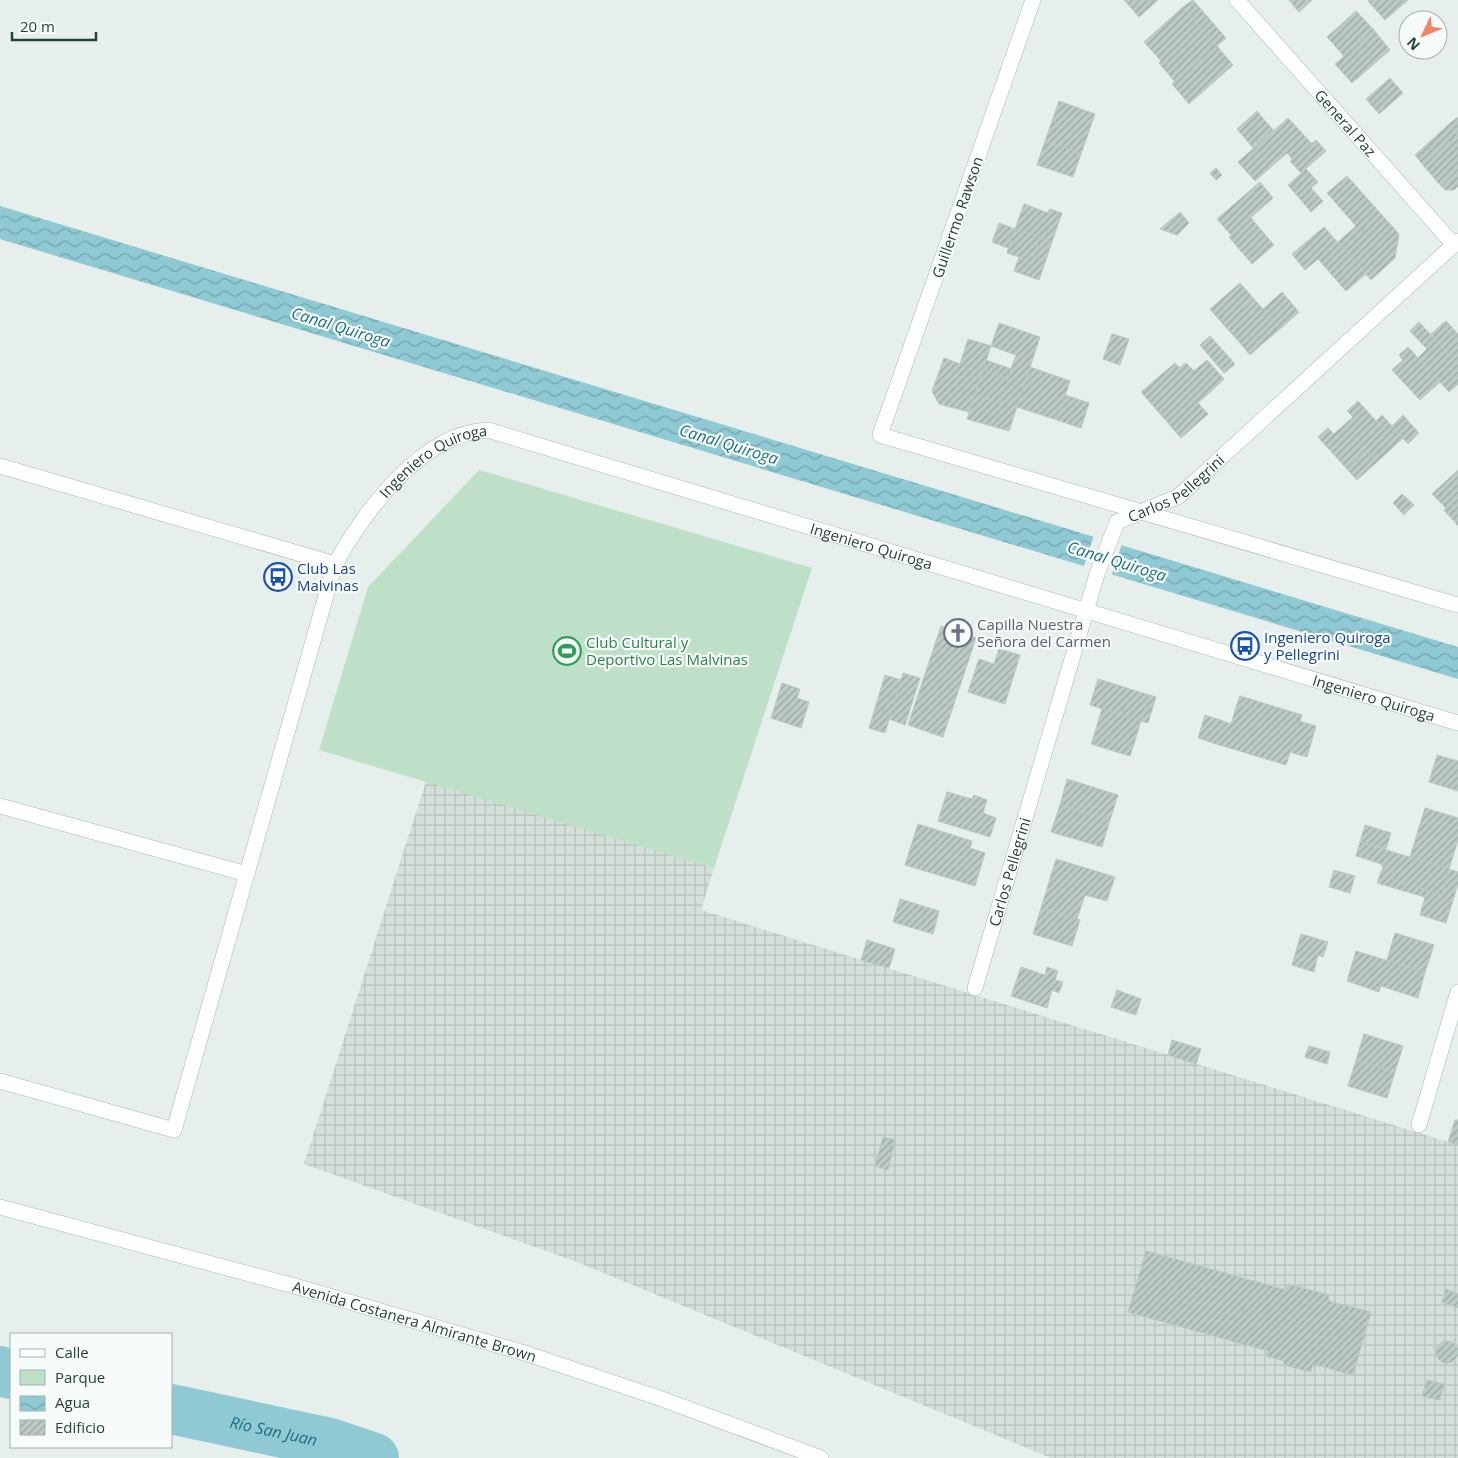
<svg xmlns="http://www.w3.org/2000/svg" width="1458" height="1458" font-family="'Open Sans',sans-serif">
<defs>
<pattern id="industrial-grid" width="8" height="8" patternUnits="userSpaceOnUse" patternTransform="scale(1.25)"><rect width="8" height="8" fill="#d4dfda"/><path d="M0 4h8M4 0v8" fill="none" stroke="#b6c1bc"/></pattern>
<pattern id="water-waves" width="16" height="10" patternUnits="userSpaceOnUse" patternTransform="scale(1.25)"><rect width="16" height="10" fill="#8ec9d4"/><path d="M0 5q4-4 8 0t8 0" fill="none" stroke="#74a5ad"/></pattern>
<pattern id="building-hatch" width="6" height="6" patternUnits="userSpaceOnUse" patternTransform="scale(1.25)"><rect width="6" height="6" fill="#bbcac4"/><path d="M-1 1l2-2M0 6l6-6M5 7l2-2" fill="none" stroke="#98a6a0"/></pattern>
</defs>
<rect width="100%" height="100%" fill="#e6efeb"/>
<path fill="url(#industrial-grid)" d="M426,781L714,868L701,910L1458,1145V1458H1051L577,1262L304,1164Z"/>
<path fill="#bfe0c8" d="M479,470L812,568L714,868L319,750L368,587Z"/>
<path fill="url(#water-waves)" d="M0,206L1458,647V679L0,239Z"/>
<path fill="#e6efeb" d="M1094,535L1122,544L1111,577L1083,569Z"/>
<g fill="none" stroke-linecap="round" stroke-linejoin="round">
<g stroke="#8ec9d4" stroke-width="50">
<path d="M0,1371L11,1374"/>
<path id="s1" d="M171,1409L330,1443L374,1458"/>
</g>
</g>
<g fill="url(#building-hatch)" stroke="#b8c9c2">
<path d="M1124,0H1158L1139,17Z"/>
<path d="M1193,0L1226,38L1217,46L1183,7Z"/>
<path d="M1289,0H1312L1299,12Z"/>
<path d="M1369,0H1408L1385,20L1368,1Z"/>
<path d="M1183,7L1217,46L1175,82L1159,63L1161,61L1144,42Z"/>
<path d="M1356,11L1374,30L1344,56L1327,37Z"/>
<path d="M1374,30L1390,50L1352,83L1335,64Z"/>
<path d="M1217,46L1233,65L1189,104L1172,84Z"/>
<path d="M1390,78L1403,93L1379,114L1366,99Z"/>
<path d="M1059,101L1095,114L1081,154L1045,141Z"/>
<path d="M1257,111L1273,130L1253,148L1237,129Z"/>
<path d="M1458,117V134L1449,124Z"/>
<path d="M1288,118L1312,144L1293,160L1287,153L1255,181L1238,162Z"/>
<path d="M1449,124L1458,135L1423,165L1415,155Z"/>
<path d="M1458,135V171L1441,186L1423,165Z"/>
<path d="M1316,140L1326,151L1301,173L1290,161Z"/>
<path d="M1045,141L1081,154L1073,177L1037,165Z"/>
<path d="M1216,168L1222,175L1216,180L1210,173Z"/>
<path d="M1306,169L1318,182L1311,188L1323,201L1311,212L1288,185Z"/>
<path d="M1458,171V186L1454,190H1445L1441,186Z"/>
<path d="M1347,176L1399,234L1395,258L1371,280L1338,242L1356,226L1327,193Z"/>
<path d="M1260,182L1273,198L1231,235L1217,219Z"/>
<path d="M1024,204L1048,213L1050,209L1062,213L1052,242L1015,229Z"/>
<path d="M1180,212L1189,223L1184,228L1174,217Z"/>
<path d="M1174,217L1184,228L1177,235L1160,229Z"/>
<path d="M1251,218L1274,245L1252,264L1229,237Z"/>
<path d="M999,223L1015,229L1008,248L992,242Z"/>
<path d="M1324,227L1366,274L1346,291L1318,259L1305,270L1292,254Z"/>
<path d="M1015,229L1040,237L1033,256L1046,260L1039,280L1014,271L1019,257L1007,253Z"/>
<path d="M1040,237L1052,242L1046,260L1033,256Z"/>
<path d="M1240,283L1254,299L1243,308L1241,306L1223,324L1210,309Z"/>
<path d="M1282,292L1299,312L1280,329L1263,309Z"/>
<path d="M1254,299L1280,329L1261,345L1252,334L1241,344L1223,324L1241,306L1243,308Z"/>
<path d="M1446,321L1458,334V342L1442,324Z"/>
<path d="M1419,322L1458,364V384L1449,392L1418,358L1427,349L1410,331Z"/>
<path d="M999,323L1040,337L1009,431L967,419L975,395L1000,404L1011,369L1016,355L991,346Z"/>
<path d="M1442,324L1458,342V364L1431,334Z"/>
<path d="M1112,334L1129,339L1120,365L1103,359Z"/>
<path d="M1252,334L1261,345L1250,355L1241,344Z"/>
<path d="M1210,336L1235,364L1224,373L1200,345Z"/>
<path d="M968,339L991,346L969,412L939,404L932,391L944,358L960,364Z"/>
<path d="M1408,347L1440,382L1420,400L1392,370L1403,360L1399,355Z"/>
<path d="M986,360L1011,369L1008,379L983,370Z"/>
<path d="M1207,360L1224,379L1205,397L1187,377Z"/>
<path d="M1175,363L1205,397L1198,403L1208,414L1181,438L1141,392Z"/>
<path d="M1186,363L1194,371L1187,377L1179,368Z"/>
<path d="M1030,367L1070,381L1057,420L1017,407Z"/>
<path d="M983,370L1008,379L1000,404L975,395Z"/>
<path d="M1065,395L1089,403L1081,428L1057,420Z"/>
<path d="M1358,401L1385,431L1392,426L1403,438L1377,462L1344,425L1353,417L1347,411Z"/>
<path d="M1382,415L1392,426L1385,431L1376,421Z"/>
<path d="M1403,415L1419,433L1408,444L1392,426Z"/>
<path d="M1344,425L1366,450L1346,468L1318,437L1328,428L1334,434Z"/>
<path d="M1366,450L1377,462L1357,480L1346,468Z"/>
<path d="M1458,470V512L1451,504L1446,508L1432,494Z"/>
<path d="M1402,494L1414,505L1404,515L1393,503Z"/>
<path d="M1451,504L1458,512V526L1444,510Z"/>
<path d="M941,626L976,638L943,737L908,725Z"/>
<path d="M999,649L1020,655L1005,704L968,692L979,659L994,664Z"/>
<path d="M903,673L920,678L905,725L889,719Z"/>
<path d="M885,675L901,680L885,733L869,728Z"/>
<path d="M1098,679L1149,695L1141,721L1090,705Z"/>
<path d="M782,683L800,689L797,698L809,702L801,728L771,718Z"/>
<path d="M1149,695L1156,697L1148,723L1141,721Z"/>
<path d="M1240,696L1263,703L1261,711L1237,704Z"/>
<path d="M1263,703L1302,715L1286,765L1216,744L1223,721L1231,724L1237,704L1261,711Z"/>
<path d="M1102,709L1141,721L1133,747L1094,735Z"/>
<path d="M1205,715L1223,721L1216,744L1198,738Z"/>
<path d="M1299,721L1316,726L1307,757L1290,752Z"/>
<path d="M1094,735L1133,747L1130,756L1091,744Z"/>
<path d="M1437,755L1458,761V791L1429,782Z"/>
<path d="M1067,779L1118,795L1110,820L1060,805Z"/>
<path d="M947,792L972,799L974,795L987,800L983,813L996,818L990,837L938,821Z"/>
<path d="M1060,805L1110,820L1102,847L1051,832Z"/>
<path d="M1425,808L1458,818V840L1449,869L1410,857Z"/>
<path d="M918,824L972,841L970,848L985,853L975,886L905,865Z"/>
<path d="M1365,825L1391,833L1386,849L1360,842Z"/>
<path d="M1360,842L1449,869L1442,895L1391,879L1393,870L1383,867L1381,864L1356,856Z"/>
<path d="M1056,859L1115,877L1107,901L1085,895L1077,919L1041,908Z"/>
<path d="M1383,867L1393,870L1391,879L1442,895L1449,869L1458,872V884L1446,923L1420,915L1425,897L1377,883Z"/>
<path d="M1334,870L1355,876L1350,893L1329,887Z"/>
<path d="M900,899L939,911L933,934L893,922Z"/>
<path d="M1041,908L1080,920L1072,946L1033,934Z"/>
<path d="M1395,933L1434,945L1425,972L1387,960Z"/>
<path d="M1301,934L1328,942L1323,957L1318,955L1314,972L1292,965Z"/>
<path d="M867,940L895,949L889,968L861,960Z"/>
<path d="M1356,951L1425,972L1418,998L1381,986L1379,992L1347,981Z"/>
<path d="M1021,967L1045,975L1047,967L1058,971L1055,980L1063,982L1059,993L1052,990L1047,1008L1011,996Z"/>
<path d="M1117,990L1141,999L1136,1015L1111,1007Z"/>
<path d="M1364,1034L1403,1046L1395,1072L1356,1060Z"/>
<path d="M1172,1040L1201,1049L1196,1064L1168,1055Z"/>
<path d="M1309,1046L1330,1052L1327,1064L1305,1057Z"/>
<path d="M1356,1060L1395,1072L1387,1098L1348,1086Z"/>
<path d="M1455,1120H1458V1145L1448,1142Z"/>
<path d="M883,1137L895,1140L888,1170L875,1166Z"/>
<path d="M1146,1251L1286,1290L1288,1284L1329,1295L1328,1301L1371,1312L1353,1375L1313,1364L1311,1372L1284,1365V1361L1266,1356L1268,1351L1128,1312Z"/>
<path d="M1446,1289L1458,1294V1308L1442,1302Z"/>
<circle cx="1447" cy="1352" r="11"/>
<path d="M1427,1380L1444,1384L1440,1400L1422,1396Z"/>
</g>
<g fill="none" stroke-linecap="round" stroke-linejoin="round">
<defs>
<g id="street">
<path d="M1033,0L880,435L1458,605"/>
<path id="s2" d="M1237,0L1454,245"/>
<path d="M0,466L335,564"/>
<path d="M0,806L247,874"/>
<path id="s3" d="M975,988L1097,574L1117,522L1179,496L1458,241"/>
<path id="s4" d="M0,1081L174,1130L335,564C365,511 421,433 488,430L1458,723"/>
<path d="M1419,1125L1458,992"/>
</g>
<g id="secondary">
<path id="s5" d="M0,1207L302,1288L528,1354L662,1399L821,1458"/>
</g>
</defs>
<use href="#street" stroke="#a8b8b2" stroke-width="16"/>
<use href="#secondary" stroke="#a4bbb3" stroke-width="16"/>
<use href="#street" stroke="#fff" stroke-width="15"/>
<use href="#secondary" stroke="#fff" stroke-width="15"/>
</g>
<defs>
<symbol id="bus-ring" viewBox="-11 -11 22 22"><circle r="9.5" fill="#f7fbf9" stroke="#1a4fb4" stroke-width="1.5"/><path d="M-5-6H5V4H4V6H2V4H-2V6H-4V4H-5ZM-3.5-4V0h7V-4ZM-3.5 1.2v1.5H-2V1.2ZM2 1.2v1.5H3.5V1.2Z" fill="#1a4fb4"/></symbol>
<symbol id="church-ring" viewBox="-11 -11 22 22"><circle r="9.5" fill="#f7fbf9" stroke="#6b7280" stroke-width="1.5"/><path d="M-1.2-6h2.4v3.5h3.3v2.4h-3.3V6h-2.4V-.1h-3.3v-2.4h3.3Z" fill="#6b7280"/></symbol>
<symbol id="stadium-ring" viewBox="-11 -11 22 22"><circle r="9.5" fill="#f7fbf9" stroke="#2e9e5b" stroke-width="1.5"/><path d="M0-5a6.5 5 0 1 0 0 10a6.5 5 0 1 0 0-10ZM-3.5-1.8h7v3.6h-7Z" fill="#2e9e5b"/></symbol>
</defs>
<g fill-rule="evenodd">
<use href="#bus-ring" x="262" y="561" width="32" height="32"/>
<use href="#church-ring" x="942" y="617" width="32" height="32"/>
<use href="#bus-ring" x="1229" y="630" width="32" height="32"/>
<use href="#stadium-ring" x="551" y="635" width="32" height="32"/>
</g>
<g text-anchor="middle" dominant-baseline="central" stroke-width="4.5" stroke-linejoin="round" paint-order="stroke">
<g font-size="15" fill="#24423a" stroke="#f7fbf9">
<text stroke="none"><textPath href="#s2" startOffset="164">General Paz</textPath></text>
<text transform="translate(957 217) rotate(-71)">Guillermo Rawson</text>
<text stroke="none"><textPath href="#s4" startOffset="916">Ingeniero Quiroga</textPath></text>
<text stroke="none"><textPath href="#s3" startOffset="556">Carlos Pellegrini</textPath></text>
<text stroke="none"><textPath href="#s4" startOffset="1381">Ingeniero Quiroga</textPath></text>
<text stroke="none"><textPath href="#s4" startOffset="1906">Ingeniero Quiroga</textPath></text>
<text stroke="none"><textPath href="#s3" startOffset="121">Carlos Pellegrini</textPath></text>
<text stroke="none"><textPath href="#s5" startOffset="430">Avenida Costanera Almirante Brown</textPath></text>
</g>
<g font-size="15" fill="#164399" stroke="#f7fbf9" text-anchor="start">
<text x="297" y="568">Club Las<tspan x="297" dy="17">Malvinas</tspan></text>
<text x="1264" y="637">Ingeniero Quiroga<tspan x="1264" dy="17">y Pellegrini</tspan></text>
</g>
<g font-size="15" fill="#5b616d" stroke="#f7fbf9" text-anchor="start">
<text x="977" y="624">Capilla Nuestra<tspan x="977" dy="17">Señora del Carmen</tspan></text>
</g>
<g font-size="15" fill="#27864d" stroke="#f7fbf9" text-anchor="start">
<text x="586" y="642">Club Cultural y<tspan x="586" dy="17">Deportivo Las Malvinas</tspan></text>
</g>
<g font-size="16" font-style="italic" fill="#1c6f80" stroke="#f7fbf9">
<text transform="translate(341 327) rotate(17)">Canal Quiroga</text>
<text transform="translate(729 444) rotate(17)">Canal Quiroga</text>
<text transform="translate(1117 561) rotate(17)">Canal Quiroga</text>
<text stroke="none"><textPath href="#s1" startOffset="105">Río San Juan</textPath></text>
</g>
</g>
<rect x="10" y="1333" width="162" height="115" fill="#f7fbf9" stroke="#a3b1ad"/>
<rect x="20" y="1349" width="25" height="8" fill="#ffffff" stroke="#a3b1ad"/>
<text x="55" y="1358" font-size="15" fill="#24423a">Calle</text>
<rect x="20" y="1370" width="25" height="15" fill="#bfe0c8" stroke="#a3b1ad"/>
<text x="55" y="1383" font-size="15" fill="#24423a">Parque</text>
<rect x="20" y="1396" width="25" height="15" fill="url(#water-waves)" stroke="#a3b1ad"/>
<text x="55" y="1408" font-size="15" fill="#24423a">Agua</text>
<rect x="20" y="1420" width="25" height="15" fill="url(#building-hatch)" stroke="#a3b1ad"/>
<text x="55" y="1433" font-size="15" fill="#24423a">Edificio</text>
<g transform="translate(1423 35) rotate(227)"><circle r="24" fill="#f7fbf9" stroke="#a3b1ad"/>
<path d="M0-4L9 19L0 12L-9 19Z" fill="#f4845f"/>
<text y="-8" font-size="14" font-weight="bold" text-anchor="middle" fill="#24423a">N</text>
</g>
<path d="M12 32v8h84v-8" fill="none" stroke="#24423a" stroke-width="2.5"/>
<text x="20" y="32" font-size="15" fill="#24423a" stroke="#f7fbf9" stroke-width="4" paint-order="stroke">20 m</text>
</svg>
